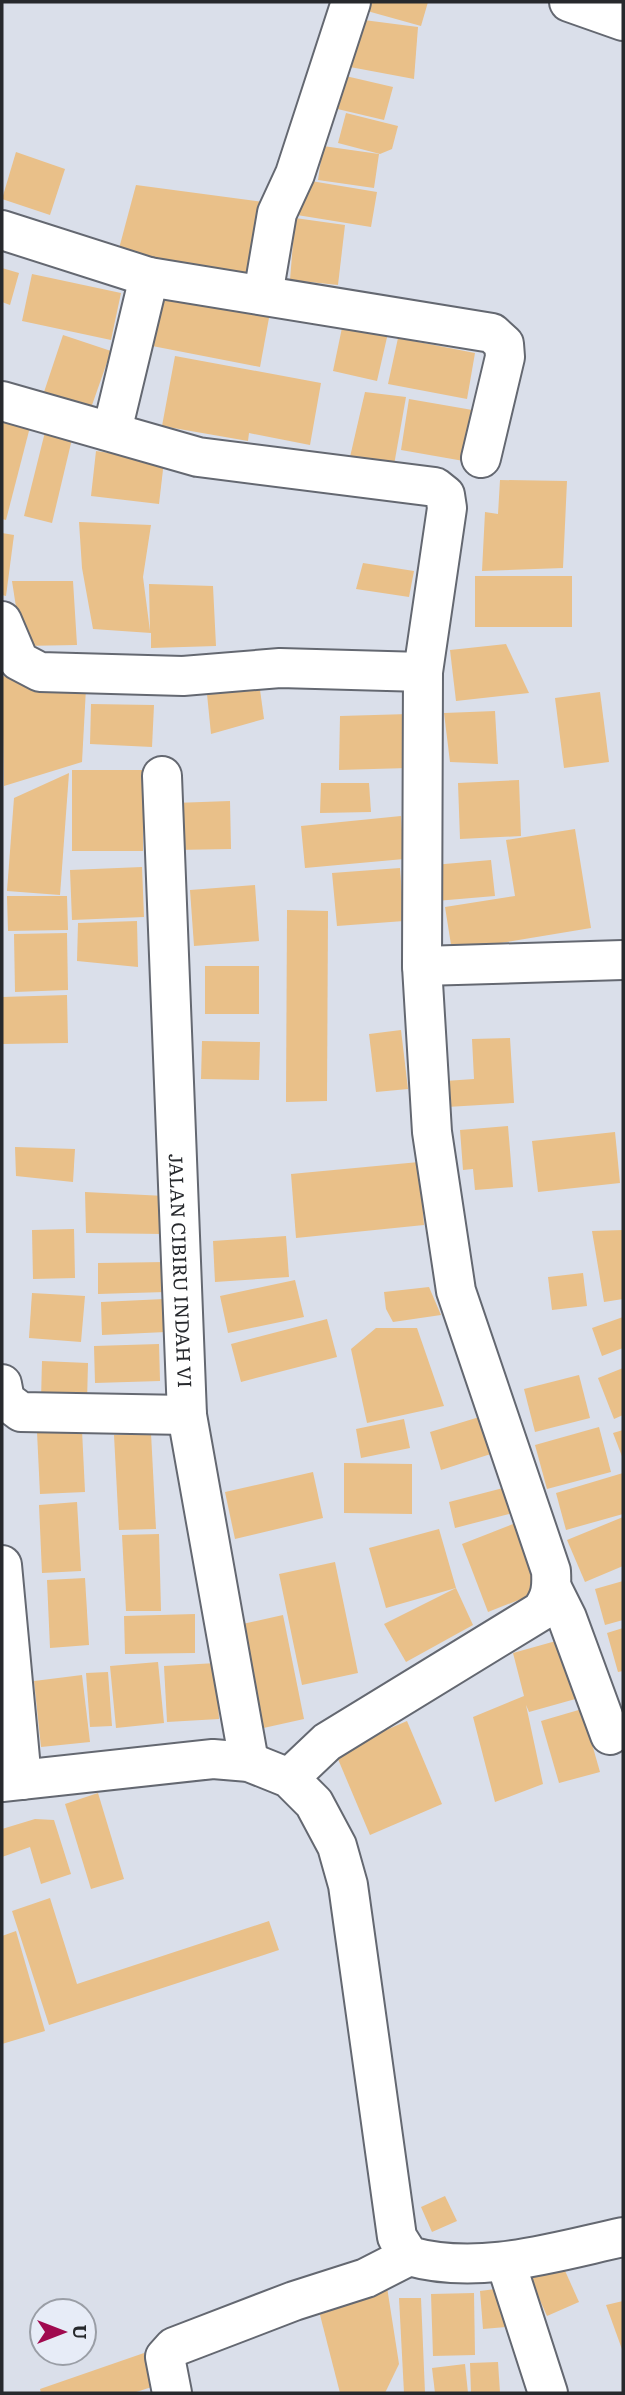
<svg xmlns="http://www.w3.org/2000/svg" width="625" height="2395" font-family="Literata,serif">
<rect width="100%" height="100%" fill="#dadfea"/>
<g fill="#e9c089">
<path d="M362,2H428L421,26L360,9Z"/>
<path d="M356,19L418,27L414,79L334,64Z"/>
<path d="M337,74L393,87L384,120L329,107Z"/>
<path d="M346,113L398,126L392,149L380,154L338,143Z"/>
<path d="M323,146L379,154L374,188L318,180Z"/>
<path d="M16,152L65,169L50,215L2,199Z"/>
<path d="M311,181L377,192L371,227L297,215L301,190L310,191Z"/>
<path d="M136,185L271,203L264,279L117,256Z"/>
<path d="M295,218L345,225L338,285L290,280Z"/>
<path d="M2,268L19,273L10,305L2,302Z"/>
<path d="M32,274L121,293L111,340L22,321Z"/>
<path d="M153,285L271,307L260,367L142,344Z"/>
<path d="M343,323L388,333L377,381L333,371Z"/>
<path d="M63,335L111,351L91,408L44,392Z"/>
<path d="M398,338L475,353L467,399L388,384Z"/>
<path d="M175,356L321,383L310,445L249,433L248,441L162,426Z"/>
<path d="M365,392L406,397L394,465L350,457Z"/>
<path d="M409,399L484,412L475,463L401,450Z"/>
<path d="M2,419L30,427L6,520L2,519Z"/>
<path d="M45,432L72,439L52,523L24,516Z"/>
<path d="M96,451L164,461L159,504L91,496Z"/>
<path d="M500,480L567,481L563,568L482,571L485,512L498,514Z"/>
<path d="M79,522L151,525L143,577L150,631L149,584L213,586L216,646L151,648V633L93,629L82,568Z"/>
<path d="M2,533L14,535L6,596L2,595Z"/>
<path d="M363,563L414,571L409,597L356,589Z"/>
<rect x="475" y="576" width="97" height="51"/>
<path d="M12,581H73L77,645L22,646Z"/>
<path d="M506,644L529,693L456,701L450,650Z"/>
<path d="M258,675L264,719L211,734L206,684Z"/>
<path d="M2,676L86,688L82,762L4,786Z"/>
<path d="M600,692L609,762L564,768L555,698Z"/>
<path d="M91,704L154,705L152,747L90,744Z"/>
<path d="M495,711L498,764L450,762L444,713Z"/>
<path d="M409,714L408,768L339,770L340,716Z"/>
<rect x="72" y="770" width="71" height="81"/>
<path d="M69,773L60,895L7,891L14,798Z"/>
<path d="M519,780L521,836L460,839L458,783Z"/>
<path d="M321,783H369L371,812L320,813Z"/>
<path d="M230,801L231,849L175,850L174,803Z"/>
<path d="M401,816L404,859L305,868L301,826Z"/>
<path d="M575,829L591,928L452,951L445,907L515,896L506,840Z"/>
<path d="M491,860L495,896L436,901L433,865Z"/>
<path d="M142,867L144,917L72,920L70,870Z"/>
<path d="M400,868L404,921L337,926L332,873Z"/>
<path d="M255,885L259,941L194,946L190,890Z"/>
<path d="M7,896H67L68,930L8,931Z"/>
<path d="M287,910L328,911L327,1101L286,1102Z"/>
<path d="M137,921L138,967L77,961L78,923Z"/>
<path d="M67,933L68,990L15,992L14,934Z"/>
<rect x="205" y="966" width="54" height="48"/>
<path d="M67,995L68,1043L2,1044V997Z"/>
<path d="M401,1030L408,1089L376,1092L369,1034Z"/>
<path d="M510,1038L514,1103L447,1107L445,1081L474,1079L472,1039Z"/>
<path d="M202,1041L260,1042L259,1080L201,1079Z"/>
<path d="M508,1126L513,1187L475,1190L473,1169L463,1170L460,1130Z"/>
<path d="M615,1132L620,1183L538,1192L532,1141Z"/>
<path d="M15,1147L75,1149L73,1182L16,1176Z"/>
<path d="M419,1162L424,1225L296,1238L291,1174Z"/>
<path d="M85,1192L165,1196L163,1234L86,1233Z"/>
<path d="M74,1229L75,1278L33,1279L32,1230Z"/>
<path d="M623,1230V1299L604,1302L592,1231Z"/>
<path d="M286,1236L289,1277L215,1282L213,1241Z"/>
<path d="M166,1262V1292L98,1294V1263Z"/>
<path d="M583,1273L587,1306L552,1310L548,1277Z"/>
<path d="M295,1280L304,1317L228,1333L220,1296Z"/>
<path d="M429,1287L441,1315L393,1322L386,1309L384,1292Z"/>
<path d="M32,1293L85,1296L81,1342L29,1338Z"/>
<path d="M164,1299L166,1332L102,1335L101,1302Z"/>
<path d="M623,1317V1348L602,1356L592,1328Z"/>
<path d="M327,1319L337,1357L241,1382L231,1344Z"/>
<path d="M376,1328H417L444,1406L367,1423L351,1349Z"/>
<path d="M159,1344L160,1381L95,1383L94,1346Z"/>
<path d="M42,1361L88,1363L87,1402L41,1400Z"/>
<path d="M623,1368V1415L614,1419L598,1378Z"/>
<path d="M579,1375L590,1418L535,1432L524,1389Z"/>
<path d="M486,1415L497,1452L441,1470L430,1432Z"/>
<path d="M404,1419L410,1448L361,1458L356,1429Z"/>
<path d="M599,1427L611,1472L547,1489L535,1445Z"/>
<path d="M82,1430L85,1492L40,1494L37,1432Z"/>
<path d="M623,1430V1459L613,1433Z"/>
<path d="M151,1433L156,1529L119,1530L114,1435Z"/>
<path d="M344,1463L412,1464V1514L344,1513Z"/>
<path d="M313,1472L323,1518L235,1539L225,1492Z"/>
<path d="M623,1473V1514L566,1530L556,1493Z"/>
<path d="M507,1487L513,1513L455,1528L449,1502Z"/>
<path d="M77,1502L81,1571L42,1573L39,1505Z"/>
<path d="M623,1517V1566L585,1582L567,1540Z"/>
<path d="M518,1522L544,1590L488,1612L462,1544Z"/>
<path d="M439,1529L456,1588L386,1608L369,1548Z"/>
<path d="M159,1534L161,1611H126L122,1535Z"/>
<path d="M335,1562L358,1673L302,1685L279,1574Z"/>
<path d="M85,1578L89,1645L50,1648L47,1580Z"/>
<path d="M623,1581V1620L605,1625L595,1589Z"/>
<path d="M456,1588L473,1625L406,1662L384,1624Z"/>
<path d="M195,1614V1653L125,1654L124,1616Z"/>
<path d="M283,1615L304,1719L259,1729L238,1625Z"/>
<path d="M623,1628V1671L618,1672L607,1633Z"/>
<path d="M563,1639L579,1698L529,1712L526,1705L543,1784L495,1802L473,1717L524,1696L513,1653Z"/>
<path d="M158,1662L164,1723L116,1728L110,1666Z"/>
<path d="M216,1663L219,1719L167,1722L164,1666Z"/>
<path d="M108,1672L112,1726L90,1727L86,1673Z"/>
<path d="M82,1675L90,1742L41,1747L34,1681Z"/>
<path d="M582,1709L600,1772L559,1783L541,1721Z"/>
<path d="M407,1721L442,1804L370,1835L335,1752Z"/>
<path d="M98,1793L124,1879L91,1889L65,1804Z"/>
<path d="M35,1819L54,1820L71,1874L41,1884L30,1847L2,1857V1829Z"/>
<path d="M50,1898L77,1984L269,1921L279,1950L49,2025L12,1911Z"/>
<path d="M16,1931L45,2031L2,2044V1936Z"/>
<path d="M445,2196L457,2221L432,2232L421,2207Z"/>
<path d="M562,2264L579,2302L547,2316L530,2278Z"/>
<path d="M387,2287L399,2364L385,2393H340L319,2311Z"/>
<path d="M503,2288L506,2327L483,2329L480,2291Z"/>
<path d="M474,2293L475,2355L433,2356L431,2294Z"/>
<path d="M399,2298H421L425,2393H404Z"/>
<path d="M623,2301V2352L606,2305Z"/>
<path d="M144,2353L155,2386L133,2393H41L40,2389Z"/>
<path d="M498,2362L500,2393H471L470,2363Z"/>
<path d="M465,2364L468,2393H435L432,2368Z"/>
</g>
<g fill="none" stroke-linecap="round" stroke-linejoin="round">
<defs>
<g id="minor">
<path d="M569,2L623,21"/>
<path d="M2,230L149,277L492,333L504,344L505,357L481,458"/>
<path d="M263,295L277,213L295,174L351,2"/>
<path d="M2,401L198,457L435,487L445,495L447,508L423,672L422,966L432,1132L456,1291L551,1571C552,1588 551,1597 541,1611L327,1742L289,1778"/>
<path d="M112,431L149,277"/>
<path d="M2,621L19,661L40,672L183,676L280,668L423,672"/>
<path id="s1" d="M162,776L187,1415L249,1762"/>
<path d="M422,966L623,960"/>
<path d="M2,1384L5,1400L21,1412L187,1415"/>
<path d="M2,1565L22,1780"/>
<path d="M552,1588L567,1618L610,1735"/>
<path d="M506,2263L548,2393"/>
<path d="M172,2393L165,2357L174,2347L294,2301L366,2278L409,2256"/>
</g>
<path id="tertiary" d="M2,1782L213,1759L249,1762L289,1778L314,1803L337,1846L348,1885L397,2237L409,2256C479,2276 554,2252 623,2237"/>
</defs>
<use href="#minor" stroke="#646871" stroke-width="42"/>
<use href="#tertiary" stroke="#646871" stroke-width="42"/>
<use href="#minor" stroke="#fff" stroke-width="38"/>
<use href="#tertiary" stroke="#fff" stroke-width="38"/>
</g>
<g text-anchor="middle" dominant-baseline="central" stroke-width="7" stroke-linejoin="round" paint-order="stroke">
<g font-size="19" fill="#27292d" stroke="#e7ecf7">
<text stroke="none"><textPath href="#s1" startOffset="495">JALAN CIBIRU INDAH VI</textPath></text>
</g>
</g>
<rect width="625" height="2395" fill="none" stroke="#27292d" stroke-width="7"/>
<g transform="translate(63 2332) rotate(90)"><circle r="33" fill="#e7ecf7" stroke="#9a9ea6" stroke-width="2"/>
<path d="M0-5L12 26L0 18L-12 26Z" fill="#a00a4f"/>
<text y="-10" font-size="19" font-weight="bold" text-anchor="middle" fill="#27292d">U</text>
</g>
</svg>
